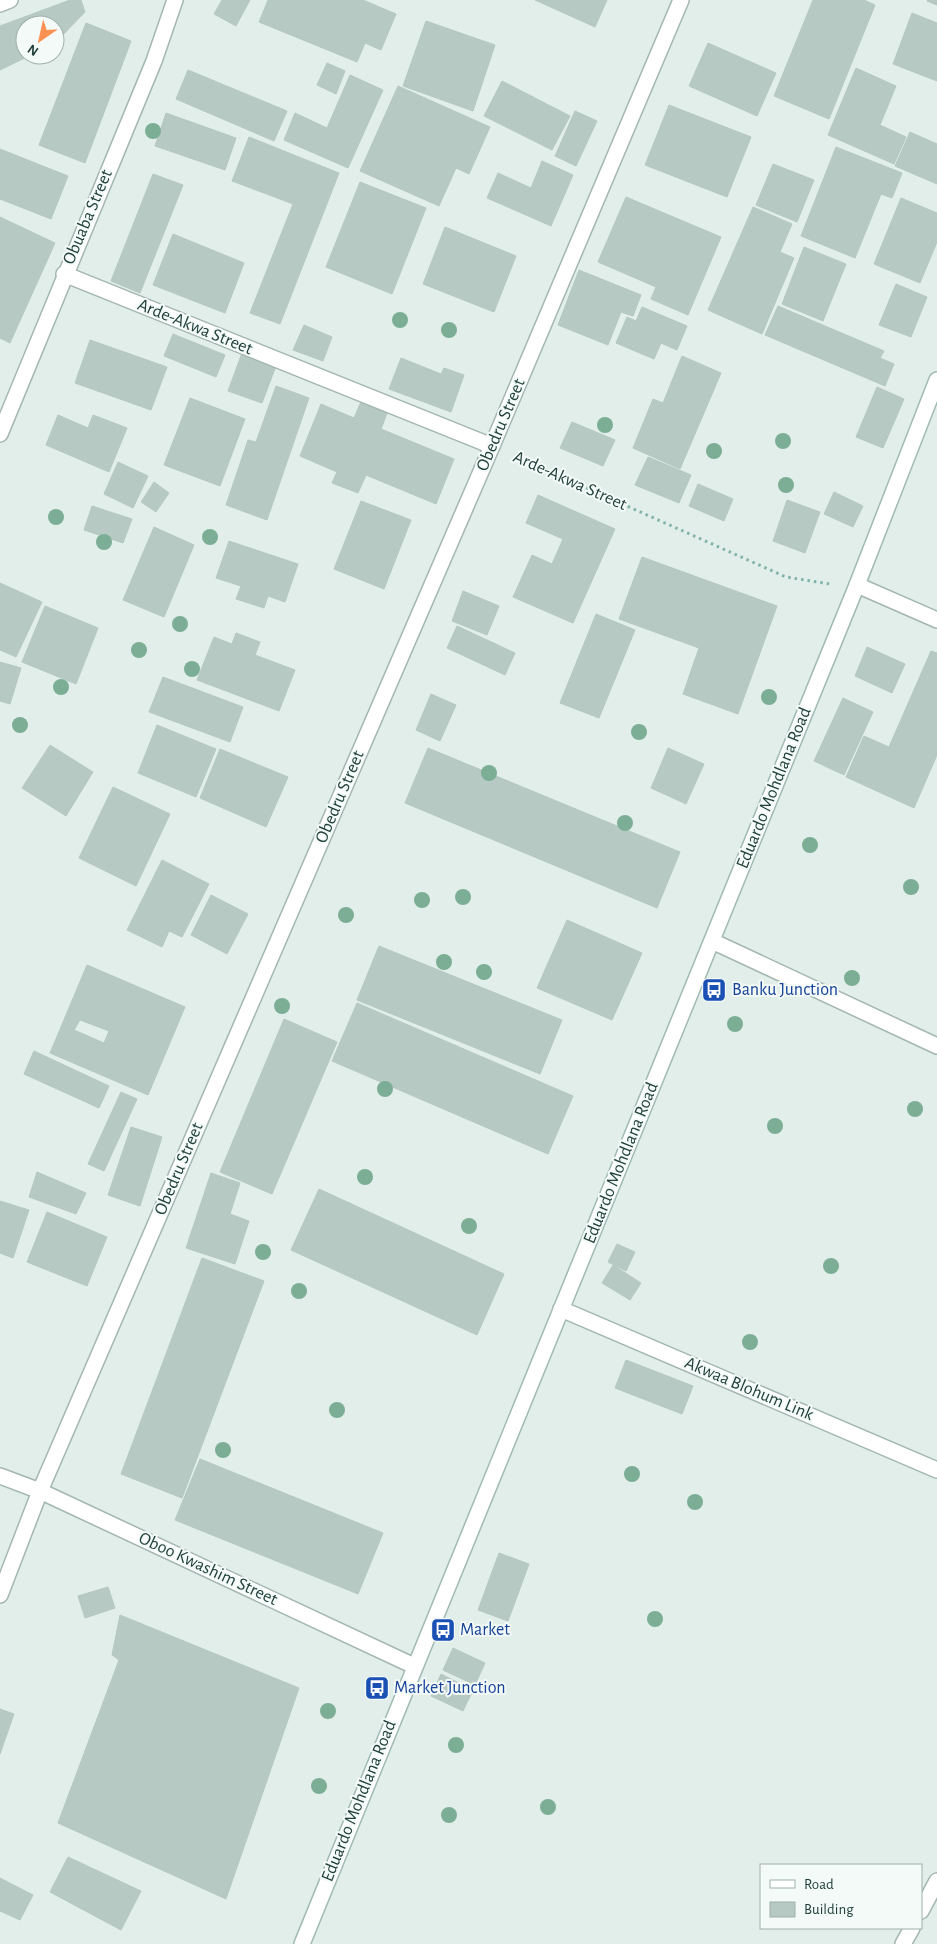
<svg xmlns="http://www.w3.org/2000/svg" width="937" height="1944" font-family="'Alegreya Sans',sans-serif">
<rect width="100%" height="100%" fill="#e2eeea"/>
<g fill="#b7c9c3" stroke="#b4c8c2" fill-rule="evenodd">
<path d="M70,0H81L85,12L55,43V25H25V55H31L0,70V26Z"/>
<path d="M222,0H250L236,26L214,14Z"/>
<path d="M268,0H363L396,14L381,50L365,43L357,62L259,22Z"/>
<path d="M535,0H607L595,27Z"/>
<path d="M813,0H864L875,5L829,119L774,96Z"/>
<path d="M937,0V5L927,1L928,0Z"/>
<path d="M912,13L937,23V81L893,64Z"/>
<path d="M426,21L495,45L473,111L403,86Z"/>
<path d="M86,23L131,41L85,163L39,145Z"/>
<path d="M708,43L776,73L757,116L689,86Z"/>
<path d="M327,63L345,71L336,94L317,85Z"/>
<path d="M856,68L896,86L880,125L906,137L894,164L828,135Z"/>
<path d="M188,70L287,111L274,141L176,99Z"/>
<path d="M350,75L383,90L348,168L284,140L295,113L327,128Z"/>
<path d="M502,81L570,116L552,150L484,116Z"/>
<path d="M398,86L490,127L469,174L456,168L439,206L360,171Z"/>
<path d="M669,105L751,137L727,197L645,165Z"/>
<path d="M575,111L597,121L576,166L555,156Z"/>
<path d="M166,113L236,138L225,170L155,146Z"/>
<path d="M910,132L937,144V184L895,166Z"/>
<path d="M249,137L339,173L280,324L250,313L293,204L232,181Z"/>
<path d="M836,147L902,173L892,198L881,194L855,258L801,236Z"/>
<path d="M0,149L68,176L51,219L0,199Z"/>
<path d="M542,161L573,175L551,226L487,198L498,173L531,188Z"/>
<path d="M773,164L814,180L797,222L756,205Z"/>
<path d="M153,174L183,185L140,293L111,281Z"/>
<path d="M360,182L426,208L392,294L326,267Z"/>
<path d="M626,197L721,237L688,315L651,299L656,287L598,262Z"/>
<path d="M901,198L937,213V242L920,283L874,264Z"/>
<path d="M753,207L792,224L780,252L794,258L762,334L708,310Z"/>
<path d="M0,217L55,243L10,343L0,338Z"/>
<path d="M445,227L516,256L494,312L423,284Z"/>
<path d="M173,234L244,263L225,313L153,285Z"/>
<path d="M804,247L846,264L823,321L782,304Z"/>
<path d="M579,270L641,295L633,316L621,312L608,345L558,325Z"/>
<path d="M896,284L927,297L911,337L879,325Z"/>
<path d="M778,306L884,351L880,358L894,364L885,386L765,335Z"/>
<path d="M642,307L687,326L677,350L661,343L654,359L616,343L627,317L636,321Z"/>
<path d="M304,325L332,337L323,361L293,350Z"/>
<path d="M173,334L225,355L216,377L164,356Z"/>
<path d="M90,340L167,367L151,410L75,383Z"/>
<path d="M242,353L276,366L262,403L228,391Z"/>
<path d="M682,356L721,373L680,469L633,448L653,399L663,403Z"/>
<path d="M401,358L441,374L444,368L464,375L451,412L389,389Z"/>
<path d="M276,386L309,398L267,520L226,505L248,440L256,442Z"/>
<path d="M877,387L904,399L883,448L856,437Z"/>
<path d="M363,397L389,408L381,429L454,459L436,504L366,475L358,493L332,483L337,472L300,456L321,404L354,418Z"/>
<path d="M190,398L245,419L220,486L164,465Z"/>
<path d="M58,415L88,428L93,415L127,428L109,472L46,445Z"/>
<path d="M572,422L615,440L603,466L560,448Z"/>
<path d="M648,457L691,475L679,503L635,485Z"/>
<path d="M118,462L148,476L133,508L104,494Z"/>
<path d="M154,482L169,493L156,512L141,502Z"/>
<path d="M698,484L733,499L724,521L689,506Z"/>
<path d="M834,492L863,506L853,527L824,514Z"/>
<path d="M538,495L615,529L573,623L513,597L532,555L552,564L563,539L526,523Z"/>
<path d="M787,500L820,512L805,553L773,541Z"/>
<path d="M361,501L411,520L384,589L334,569Z"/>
<path d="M92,506L132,519L123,543L84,530Z"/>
<path d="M154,527L194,545L164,617L123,600Z"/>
<path d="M229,541L298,564L285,602L268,596L264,608L236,599L241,586L216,578Z"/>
<path d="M642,557L777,606L738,714L683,694L699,648L619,619Z"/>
<path d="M0,583L42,602L16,657L0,650Z"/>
<path d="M463,591L499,606L487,635L452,621Z"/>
<path d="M45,606L98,628L76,684L22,662Z"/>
<path d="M596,614L635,630L599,718L560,703Z"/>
<path d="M457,626L515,653L505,675L447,648Z"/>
<path d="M236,633L260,642L255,655L295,670L279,711L197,680L214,637L232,644Z"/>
<path d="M867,647L905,664L892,693L855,676Z"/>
<path d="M931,651L937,653V755L914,808L846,777L864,736L889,747Z"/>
<path d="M0,662L21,668L10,704L0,701Z"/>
<path d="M163,677L243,707L230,742L149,712Z"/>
<path d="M431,694L456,705L440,741L416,730Z"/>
<path d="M843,698L873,712L844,775L814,761Z"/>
<path d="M157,725L216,749L196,797L138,773Z"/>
<path d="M50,745L93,772L66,816L22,788Z"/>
<path d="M428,748L680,852L657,908L405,803Z"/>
<path d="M668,748L704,764L686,804L651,788Z"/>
<path d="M220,749L288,777L266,827L200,798Z"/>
<path d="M113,787L170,814L136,886L79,858Z"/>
<path d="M162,860L209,884L182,937L169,931L162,947L127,930Z"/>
<path d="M211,895L248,914L227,954L191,935Z"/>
<path d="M567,920L642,953L612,1020L537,988Z"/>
<path d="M379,946L562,1020L540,1074L357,1000Z"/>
<path d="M87,965L185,1007L148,1095L50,1053ZM80,1020L109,1031L104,1043L74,1030Z"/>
<path d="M357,1003L573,1096L548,1154L332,1061Z"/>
<path d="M284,1019L337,1042L272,1194L220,1172Z"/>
<path d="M34,1051L109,1086L99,1108L24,1074Z"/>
<path d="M121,1092L137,1099L104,1171L88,1164Z"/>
<path d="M131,1127L162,1137L140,1206L108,1195Z"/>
<path d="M37,1172L86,1193L76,1214L29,1197Z"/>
<path d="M211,1173L240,1183L230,1214L249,1221L235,1264L186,1248Z"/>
<path d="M319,1189L504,1274L477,1335L291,1250Z"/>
<path d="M0,1201L29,1210L13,1258L0,1253Z"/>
<path d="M47,1212L107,1237L87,1286L27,1262Z"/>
<path d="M617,1244L635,1252L626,1271L608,1262Z"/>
<path d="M202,1258L264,1281L182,1498L121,1474Z"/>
<path d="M613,1265L641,1283L630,1300L602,1283Z"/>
<path d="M626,1360L693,1386L682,1414L615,1388Z"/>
<path d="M200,1459L383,1533L358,1594L175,1520Z"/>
<path d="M499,1553L529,1564L508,1621L478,1610Z"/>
<path d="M108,1587L115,1608L85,1618L78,1596Z"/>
<path d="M120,1615L299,1688L226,1899L58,1823L119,1660L112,1655Z"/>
<path d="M453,1648L485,1663L475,1685L443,1670Z"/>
<path d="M441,1674L473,1690L463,1711L431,1696Z"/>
<path d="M0,1709L14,1714L0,1754Z"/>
<path d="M68,1857L141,1891L121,1930L50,1892Z"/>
<path d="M0,1878L33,1895L20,1920L0,1911Z"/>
</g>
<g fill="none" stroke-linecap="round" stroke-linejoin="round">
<defs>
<path id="lane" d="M64,274L492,446"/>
<g id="street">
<path d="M0,4L10,0"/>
<path d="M0,434L154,61L175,0"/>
<path d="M857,585L937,620"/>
<path d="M712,941L937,1046"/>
<path d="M561,1309L937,1470"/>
<path d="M0,1476L40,1491L414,1666"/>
<path d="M0,1595L40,1491L492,446L681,0"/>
<path d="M921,1911L937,1881"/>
<path d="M903,1944L912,1928"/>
</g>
<path id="secondary" d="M302,1944L857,585L937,380"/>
</defs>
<use href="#lane" stroke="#a4b6b2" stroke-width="18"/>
<use href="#street" stroke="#a4b6b2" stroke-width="18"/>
<use href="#secondary" stroke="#a0bab4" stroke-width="18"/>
<path stroke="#81b3aa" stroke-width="3" stroke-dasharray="2.5 4" stroke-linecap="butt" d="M515,456L786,577L830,584"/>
<use href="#lane" stroke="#fff" stroke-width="15"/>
<use href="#street" stroke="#fff" stroke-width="15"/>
<use href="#secondary" stroke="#fff" stroke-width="15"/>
</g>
<g fill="#7cae96">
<circle cx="153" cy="131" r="8"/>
<circle cx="400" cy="320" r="8"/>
<circle cx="449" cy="330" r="8"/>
<circle cx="605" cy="425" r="8"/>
<circle cx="783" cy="441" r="8"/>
<circle cx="714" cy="451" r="8"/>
<circle cx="786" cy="485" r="8"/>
<circle cx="56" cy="517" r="8"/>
<circle cx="210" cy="537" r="8"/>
<circle cx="104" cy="542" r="8"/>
<circle cx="180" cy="624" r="8"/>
<circle cx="139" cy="650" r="8"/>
<circle cx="192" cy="669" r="8"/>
<circle cx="61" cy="687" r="8"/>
<circle cx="769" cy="697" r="8"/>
<circle cx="20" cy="725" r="8"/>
<circle cx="639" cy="732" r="8"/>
<circle cx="489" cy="773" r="8"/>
<circle cx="625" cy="823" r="8"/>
<circle cx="810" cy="845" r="8"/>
<circle cx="911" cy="887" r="8"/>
<circle cx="463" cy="897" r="8"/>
<circle cx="422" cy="900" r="8"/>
<circle cx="346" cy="915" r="8"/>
<circle cx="444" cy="962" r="8"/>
<circle cx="484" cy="972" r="8"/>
<circle cx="852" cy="978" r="8"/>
<circle cx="282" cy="1006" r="8"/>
<circle cx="735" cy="1024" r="8"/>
<circle cx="385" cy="1089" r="8"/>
<circle cx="915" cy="1109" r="8"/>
<circle cx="775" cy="1126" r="8"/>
<circle cx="365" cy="1177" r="8"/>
<circle cx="469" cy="1226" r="8"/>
<circle cx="263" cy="1252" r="8"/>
<circle cx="831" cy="1266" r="8"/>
<circle cx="299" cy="1291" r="8"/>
<circle cx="750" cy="1342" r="8"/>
<circle cx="337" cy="1410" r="8"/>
<circle cx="223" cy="1450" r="8"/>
<circle cx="632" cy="1474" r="8"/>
<circle cx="695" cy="1502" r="8"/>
<circle cx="655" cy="1619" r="8"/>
<circle cx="328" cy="1711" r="8"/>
<circle cx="456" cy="1745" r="8"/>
<circle cx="319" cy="1786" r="8"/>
<circle cx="548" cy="1807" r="8"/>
<circle cx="449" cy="1815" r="8"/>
</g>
<defs>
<symbol id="bus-square" viewBox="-11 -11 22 22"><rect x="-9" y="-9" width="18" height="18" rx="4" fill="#1a4fb4" stroke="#f3faf7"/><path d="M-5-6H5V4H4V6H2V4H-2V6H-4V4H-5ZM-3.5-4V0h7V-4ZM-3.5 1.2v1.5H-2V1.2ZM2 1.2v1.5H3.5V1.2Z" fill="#fff"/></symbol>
</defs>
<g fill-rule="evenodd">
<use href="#bus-square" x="700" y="976" width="28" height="28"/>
<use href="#bus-square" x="429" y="1616" width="28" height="28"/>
<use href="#bus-square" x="363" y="1674" width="28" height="28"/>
</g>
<g text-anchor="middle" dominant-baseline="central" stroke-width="4" stroke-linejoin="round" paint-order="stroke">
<g font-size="18" fill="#21403c" stroke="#f3faf7">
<text transform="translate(88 217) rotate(-67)">Obuaba Street</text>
<text transform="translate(195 327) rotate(22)">Arde-Akwa Street</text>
<text transform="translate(501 425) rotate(-67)">Obedru Street</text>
<text transform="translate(570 481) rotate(24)">Arde-Akwa Street</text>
<text transform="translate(774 788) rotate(-68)">Eduardo Mohdlana Road</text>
<text transform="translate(340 797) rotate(-67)">Obedru Street</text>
<text transform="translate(621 1163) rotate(-68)">Eduardo Mohdlana Road</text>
<text transform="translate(179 1169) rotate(-67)">Obedru Street</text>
<text transform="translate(749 1389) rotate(23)">Akwaa Blohum Link</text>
<text transform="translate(208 1569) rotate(25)">Oboo Kwashim Street</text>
<text transform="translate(359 1801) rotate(-68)">Eduardo Mohdlana Road</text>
</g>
<g font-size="18" fill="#164399" stroke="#f3faf7" text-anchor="start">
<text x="732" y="990">Banku Junction</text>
<text x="460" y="1630">Market</text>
<text x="394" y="1688">Market Junction</text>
</g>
</g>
<rect x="760" y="1864" width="162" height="65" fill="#f3faf7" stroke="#9fb0ac"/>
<rect x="770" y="1880" width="25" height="8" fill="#ffffff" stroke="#9fb0ac"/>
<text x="804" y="1889" font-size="15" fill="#21403c">Road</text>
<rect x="770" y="1902" width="25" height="15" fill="#b7c9c3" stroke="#9fb0ac"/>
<text x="804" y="1914" font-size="15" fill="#21403c">Building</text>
<g transform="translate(40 40) rotate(214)"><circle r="24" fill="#f3faf7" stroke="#9fb0ac"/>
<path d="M0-4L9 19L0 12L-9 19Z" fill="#fb9153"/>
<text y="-8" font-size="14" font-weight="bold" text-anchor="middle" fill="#21403c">N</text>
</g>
</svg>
